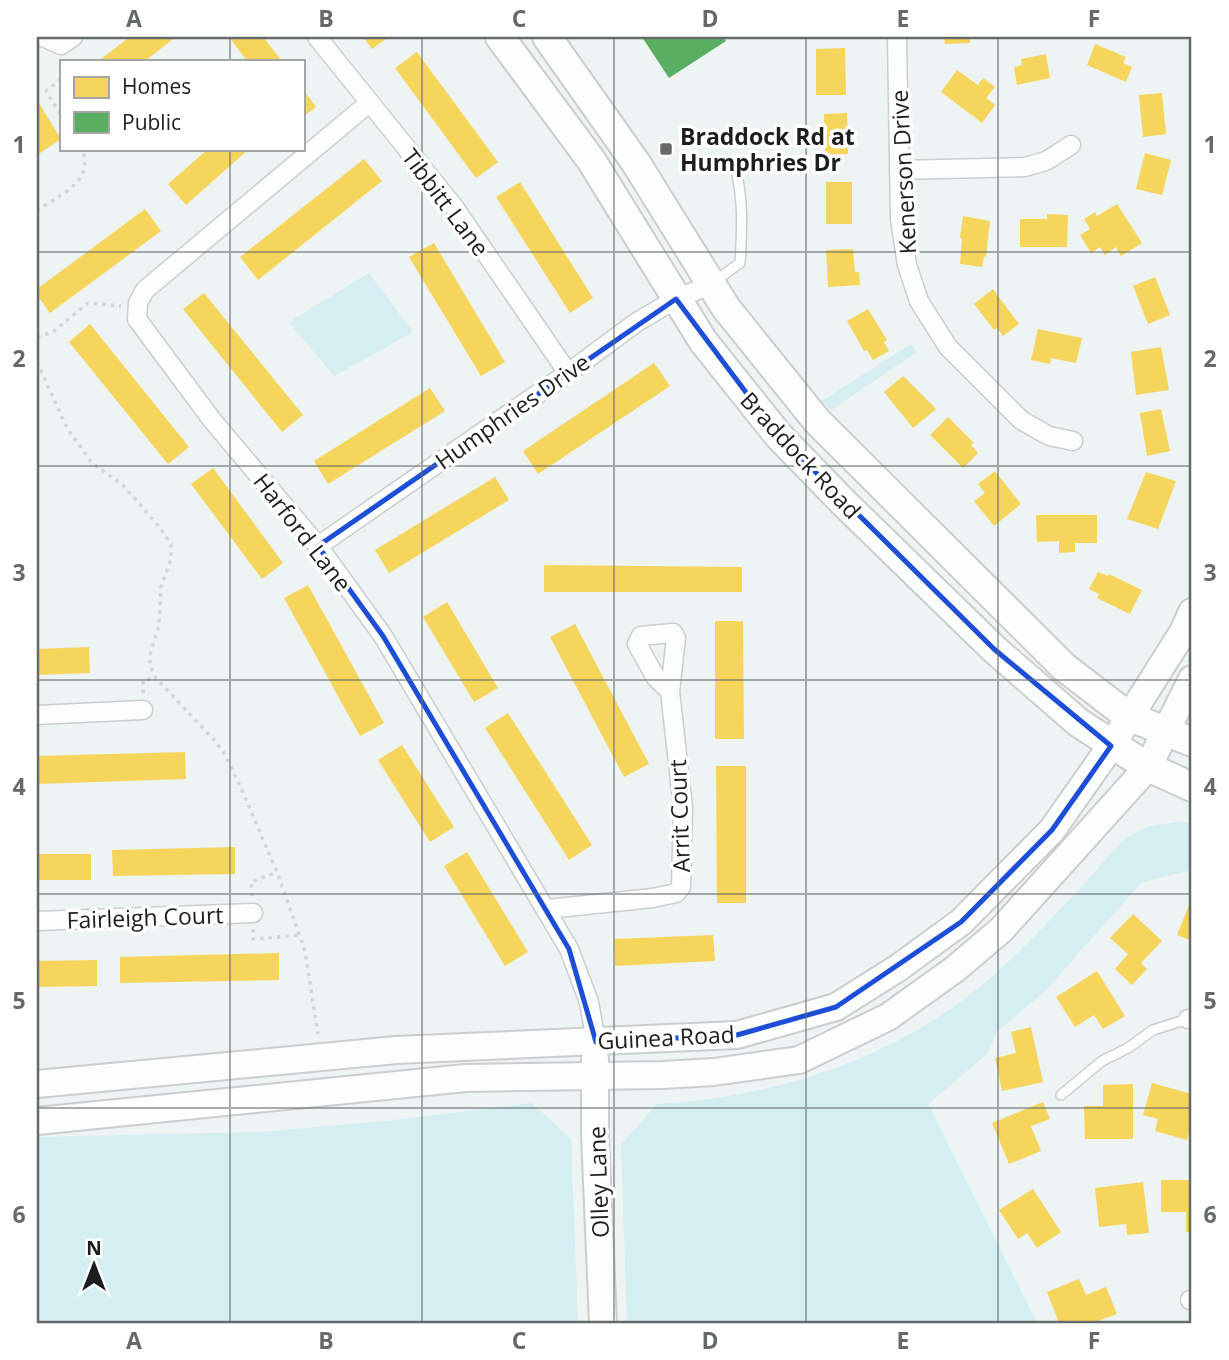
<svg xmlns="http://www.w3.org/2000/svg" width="1229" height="1360" font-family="'Open Sans',sans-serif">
<rect width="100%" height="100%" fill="#eef3f3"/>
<g fill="#d4eef2">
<path d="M369,273L413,332L334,376L289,322Z"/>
<path d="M911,344L917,352L831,410L822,401Z"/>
<path d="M1177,822L1192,824V870L1142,882L1045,991L996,1033L988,1053L928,1104L1037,1323H627L621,1145L657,1104C787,1096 913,1053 1008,962C1034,937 1058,912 1082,886C1098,869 1112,851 1129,836L1147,827Z"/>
<path d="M532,1103L571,1139L578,1323H37V1137L261,1132L386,1121Z"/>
</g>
<g fill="#f6d55c">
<path d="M130,37H171L173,39L145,61H98Z"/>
<path d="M229,37H263L282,61H247Z"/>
<path d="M363,37H389L372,49Z"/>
<path d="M944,37H970V43L945,44Z"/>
<path d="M1095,44L1126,57L1123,63L1132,67L1126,82L1087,65Z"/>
<path d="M845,48L846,95H816V49Z"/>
<path d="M417,52L498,162L476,178L395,68Z"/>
<path d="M1046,54L1050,78L1017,85L1014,67L1022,65L1021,59Z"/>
<path d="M957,70L978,85L983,78L995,87L986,98L995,105L982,123L941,92Z"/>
<path d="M303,89L316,107L303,117Z"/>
<path d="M1162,93L1166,134L1143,137L1139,95Z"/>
<path d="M37,100L61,139L37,155Z"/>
<path d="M847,113L848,154L825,155L824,114Z"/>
<path d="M208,149H249L186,205L168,184Z"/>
<path d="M1145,153L1171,160L1162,195L1136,189Z"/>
<path d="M364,159L382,181L258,280L240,257Z"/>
<path d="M520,182L593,298L570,313L496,197Z"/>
<rect x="826" y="182" width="26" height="42"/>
<path d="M1117,204L1142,243L1121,256L1116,247L1105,255L1100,247L1091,253L1080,235L1090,229L1084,219L1095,212L1097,216Z"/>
<path d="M145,209L161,231L50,313L37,295V289Z"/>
<path d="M1047,214L1068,215L1067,247H1020V219H1047Z"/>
<path d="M963,216L990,221L986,257L984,256L982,267L960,264L962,238H960Z"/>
<path d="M434,243L505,362L481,376L409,257Z"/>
<path d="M853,249L855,272H859L860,285L828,287L826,250Z"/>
<path d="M1155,277L1170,315L1148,324L1133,286Z"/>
<path d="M993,289L1019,324L1003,336L997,328L994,330L974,304Z"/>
<path d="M204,293L303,415L282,432L183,309Z"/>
<path d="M868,309L887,340L884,342L889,351L873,360L867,350L864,351L847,321Z"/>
<path d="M90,324L189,447L168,464L69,342Z"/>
<path d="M1038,329L1082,338L1076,363L1051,358L1050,364L1031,360Z"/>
<path d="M1161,347L1169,390L1136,395L1131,352Z"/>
<path d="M654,363L670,386L538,474L523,451Z"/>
<path d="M903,376L936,409L913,428L884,392Z"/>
<path d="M430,388L445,411L328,484L314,461Z"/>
<path d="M1161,409L1170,451L1147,456L1140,413Z"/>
<path d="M948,417L974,443L971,445L978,453L963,468L930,435Z"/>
<path d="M213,468L283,563L262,579L191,484Z"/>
<path d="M995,471L1021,504L994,526L974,501L985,493L978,484Z"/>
<path d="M1146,472L1176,481L1158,529L1127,519Z"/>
<path d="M495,477L509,500L389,573L375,550Z"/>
<path d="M1036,515H1097V543H1075V552L1059,553V541L1037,542Z"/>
<path d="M544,565L742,567V592H544Z"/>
<path d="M1098,572L1108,576L1109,574L1142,590L1130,614L1097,598L1099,594L1089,589Z"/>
<path d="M308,585L384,723L360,736L284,598Z"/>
<path d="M447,602L498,688L474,702L423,617Z"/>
<path d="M715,621H743L744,739H715Z"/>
<path d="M575,624L649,764L624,777L550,637Z"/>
<path d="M89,647L90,673L37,675V649Z"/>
<path d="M508,713L592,845L569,860L485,728Z"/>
<path d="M402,745L454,827L430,842L378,760Z"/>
<path d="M185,752L186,779L37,784V756Z"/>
<path d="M716,766H746V903H717Z"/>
<path d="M235,847V874L113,876L112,850Z"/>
<path d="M467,852L528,952L505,966L444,866Z"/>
<rect x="37" y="854" width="54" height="26"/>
<path d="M1192,898V941L1177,935Z"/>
<path d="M1133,914L1162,941L1141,963L1147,969L1132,985L1115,969L1128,954L1110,938Z"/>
<path d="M713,935L715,961L615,966L614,939Z"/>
<path d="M279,953V980L120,983V957Z"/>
<path d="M97,960V986L37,987V961Z"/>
<path d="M1097,971L1125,1016L1103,1029L1094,1015L1075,1027L1056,997Z"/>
<path d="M1031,1027L1043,1082L1002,1091L995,1058L1016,1053L1011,1032Z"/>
<path d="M1152,1083L1192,1094V1121L1187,1140L1155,1131L1158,1119L1143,1115Z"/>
<path d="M1133,1084V1139H1085L1084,1106H1103V1085Z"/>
<path d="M1043,1102L1050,1119L1031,1126L1041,1151L1009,1164L992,1123Z"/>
<path d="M1161,1180H1192V1232H1186V1212H1161Z"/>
<path d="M1143,1182L1149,1233L1127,1235L1126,1224L1099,1227L1095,1188Z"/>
<path d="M1033,1189L1061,1232L1037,1248L1027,1233L1018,1239L999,1210Z"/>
<path d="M1079,1279L1086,1295L1106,1287L1117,1314L1092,1323H1059L1047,1292Z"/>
</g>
<path fill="#5aae61" d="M642,37H723L726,41L669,78Z"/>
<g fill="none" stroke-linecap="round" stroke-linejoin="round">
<defs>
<g id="lane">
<path d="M715,281L740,263C742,229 744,196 734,164"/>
<path d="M1061,1095L1102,1061L1128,1048L1153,1030L1188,1019"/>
</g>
<g id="street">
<path d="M43,37L61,45L73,37"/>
<path d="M317,37L454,207L568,373"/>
<path d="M897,37L900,219L907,265L919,301L948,347L1021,420L1049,436L1073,441"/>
<path d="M369,103L145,290L138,303L137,319L212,420L318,546L383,636L569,949L589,1002L596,1042"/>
<path d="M899,170L1025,167L1046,161L1071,145"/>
<path d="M318,546L568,373L637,322L676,299L710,285"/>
<path d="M37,715L143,710"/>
<path d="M547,909L653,898L676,893L681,887L683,808L670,691L676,638L673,633L641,636L637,644L656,678L670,691"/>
<path d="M37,921L253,913"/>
<path d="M1188,1019H1192"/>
<path d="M1190,1300H1192"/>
</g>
<g id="secondary">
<path d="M595,1059V1135L603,1323"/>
<path d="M37,1084L396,1050L737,1035L836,1007L898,968L961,922L1052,830L1111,746L1183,632L1192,612"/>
<path d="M37,1121L466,1078L663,1075L714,1072L799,1060L888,1017L955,969L1001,930L1148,767L1192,679"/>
</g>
<g id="primary">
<path d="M500,37L591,160L703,341L778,435L843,502L994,649L1079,723L1148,767L1192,787"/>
<path d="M547,37L636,163L726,308L817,421L1064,667L1128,716L1192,742"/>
</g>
</defs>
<use href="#lane" stroke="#cacece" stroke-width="12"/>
<use href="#street" stroke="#cacece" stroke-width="21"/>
<use href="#secondary" stroke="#cacece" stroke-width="30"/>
<use href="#primary" stroke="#cacece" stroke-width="32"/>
<g stroke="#d4d5d5" stroke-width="3.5" stroke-dasharray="3.5 5" stroke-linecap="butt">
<path d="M61,79L46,91L61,115"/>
<path d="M37,211C59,194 95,183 82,149"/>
<path d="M37,337L53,332L88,303L121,306"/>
<path d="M37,362L67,428L92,463L123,485L161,529L171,545V559L161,587L159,626L150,655V666L156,678L215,741L224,753L241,788L277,872L305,951L318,1034"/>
<path d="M143,693V680L156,678"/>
<path d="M252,896L251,882L277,872"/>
<path d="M253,929V939L300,935"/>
</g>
<use href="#lane" stroke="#fcfdfd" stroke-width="9"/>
<use href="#street" stroke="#fcfdfd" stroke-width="18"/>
<use href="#secondary" stroke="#fcfdfd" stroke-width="26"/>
<use href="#primary" stroke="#fcfdfd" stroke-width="28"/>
</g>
<path fill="none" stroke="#1d4ed8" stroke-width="5" stroke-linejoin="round" d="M676,299L778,435L994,649L1111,746L1052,830L961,922L836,1007L737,1035L596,1042L569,949L383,636L318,546Z"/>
<path fill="none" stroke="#656969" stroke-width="2" stroke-opacity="0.55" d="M230,37V61M422,37V1323M614,37V1323M806,37V1323M998,37V1323M230,149V1323M37,252H1192M37,466H1192M37,680H1192M37,894H1192M37,1108H1192"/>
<rect fill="#656969" stroke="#fff" stroke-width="2.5" x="659" y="142" width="14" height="14" rx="3.5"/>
<g text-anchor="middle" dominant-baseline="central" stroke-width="7" stroke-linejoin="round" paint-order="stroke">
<g font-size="23" font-weight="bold" fill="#1b1e1e" stroke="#fff" text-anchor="start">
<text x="680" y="136">Braddock Rd at<tspan x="680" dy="26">Humphries Dr</tspan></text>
</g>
<g font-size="23" fill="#1b1e1e" stroke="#fff">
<text transform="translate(903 172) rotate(-93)">Kenerson Drive</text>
<text transform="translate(446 202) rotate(53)">Tibbitt Lane</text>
<text transform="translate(512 411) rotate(-35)">Humphries Drive</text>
<text transform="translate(801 455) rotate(47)">Braddock Road</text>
<text transform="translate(303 532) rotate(52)">Harford Lane</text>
<text transform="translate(679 816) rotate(-92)">Arrit Court</text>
<text transform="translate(145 917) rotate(-2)">Fairleigh Court</text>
<text transform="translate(666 1037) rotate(-3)">Guinea Road</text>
<text transform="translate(598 1182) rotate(-92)">Olley Lane</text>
</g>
</g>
<rect width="1229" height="1360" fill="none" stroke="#ffffff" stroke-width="77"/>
<rect x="60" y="60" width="245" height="91" fill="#ffffff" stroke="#a4a5a5" stroke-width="2"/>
<rect x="74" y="77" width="35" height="21" fill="#f6d55c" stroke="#a4a5a5" stroke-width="2"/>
<text x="122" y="94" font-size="21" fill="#1b1e1e">Homes</text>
<rect x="74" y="112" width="35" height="21" fill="#5aae61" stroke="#a4a5a5" stroke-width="2"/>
<text x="122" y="130" font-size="21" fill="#1b1e1e">Public</text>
<g transform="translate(94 1265)" stroke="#ffffff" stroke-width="5" paint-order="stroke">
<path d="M0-5L12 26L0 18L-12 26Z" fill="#1b1e1e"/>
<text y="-10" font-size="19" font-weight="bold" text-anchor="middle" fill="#1b1e1e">N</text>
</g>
<rect x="38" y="38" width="1152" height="1284" fill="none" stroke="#656969" stroke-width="2.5"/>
<g font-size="23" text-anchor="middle" font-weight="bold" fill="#656969">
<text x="134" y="27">A</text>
<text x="326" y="27">B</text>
<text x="519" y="27">C</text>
<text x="710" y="27">D</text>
<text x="903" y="27">E</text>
<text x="1094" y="27">F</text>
<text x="19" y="153">1</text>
<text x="1210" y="153">1</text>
<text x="19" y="367">2</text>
<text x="1210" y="367">2</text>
<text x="19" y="581">3</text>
<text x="1210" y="581">3</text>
<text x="19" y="795">4</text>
<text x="1210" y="795">4</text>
<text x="19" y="1009">5</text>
<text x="1210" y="1009">5</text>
<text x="19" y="1223">6</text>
<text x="1210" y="1223">6</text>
<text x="134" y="1349">A</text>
<text x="326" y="1349">B</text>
<text x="519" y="1349">C</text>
<text x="710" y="1349">D</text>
<text x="903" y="1349">E</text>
<text x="1094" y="1349">F</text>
</g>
</svg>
